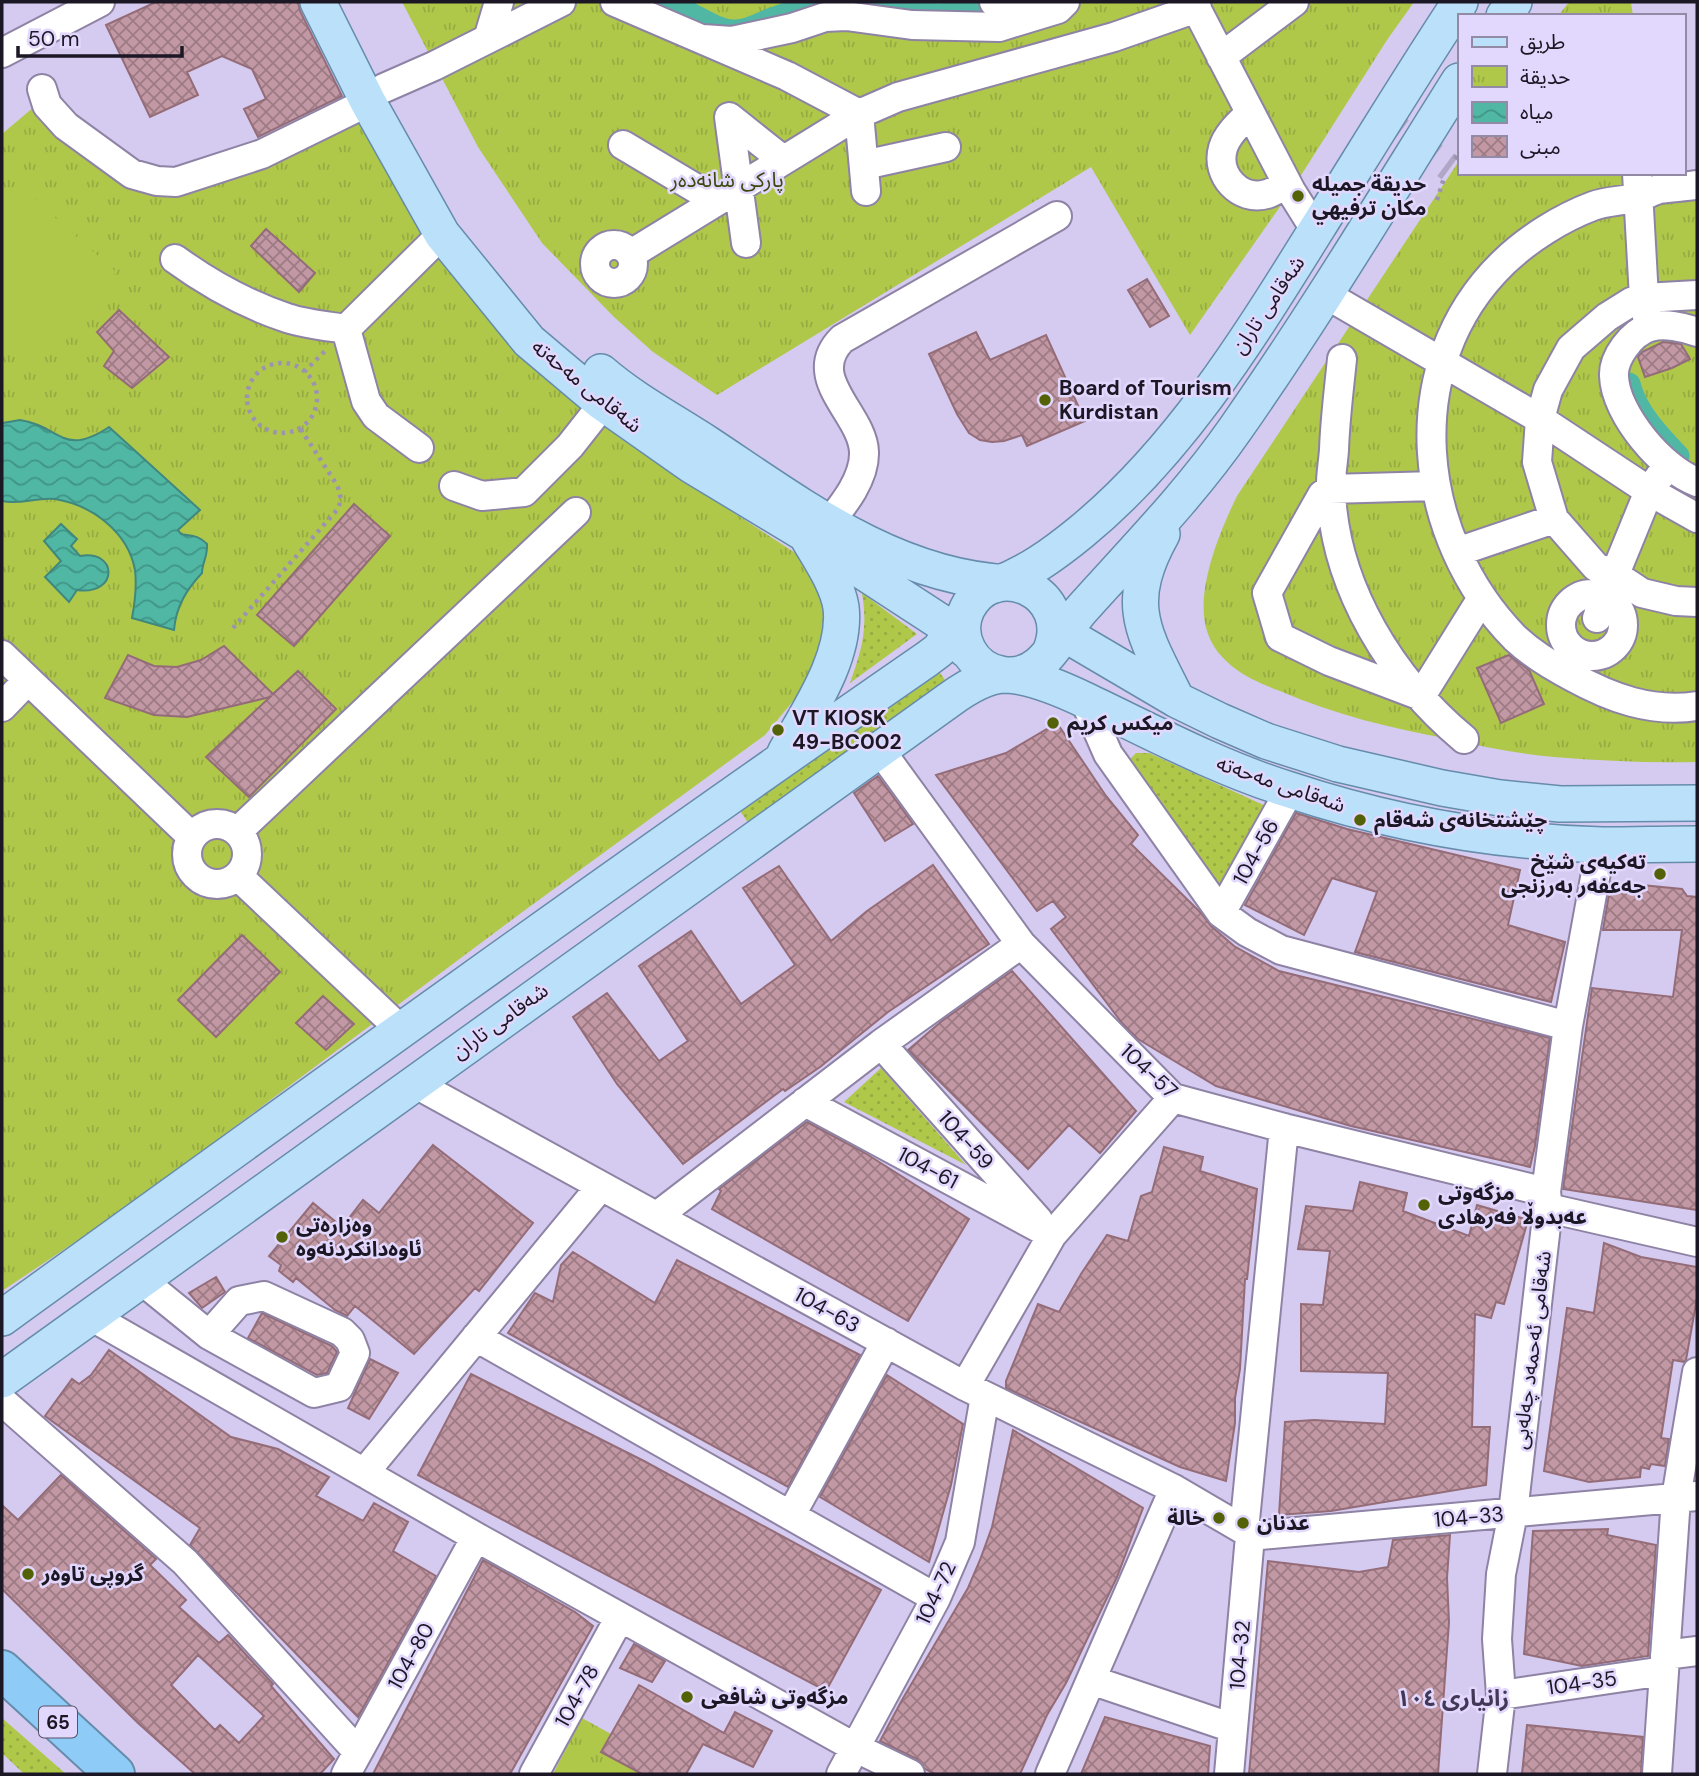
<svg xmlns="http://www.w3.org/2000/svg" width="1699" height="1776" font-family="'DM Sans','Noto Sans Arabic',sans-serif">
	<style>
		.grass { fill: url(#grass-dots) }
		.park { fill: url(#park-tufts) }
		.pitch { fill: #afc84a }
		.water { fill: url(#water-waves); stroke: #40877e; stroke-width: 2 }
		.lines { fill: none; stroke-linecap: round; stroke-linejoin: round }
		.canal { stroke: #4fb7a4; stroke-width: 23 }
		.building { fill: url(#building-cross-hatch); stroke: #946c78; stroke-width: 2; fill-rule: evenodd }
		.minor-tunnel { stroke: #b0a6c6; stroke-width: 28; stroke-dasharray: 28 14; stroke-linecap: butt }
		.minor-casing { stroke: #8e83a5; stroke-width: 32 }
		.major-casing { stroke: #668cac; stroke-width: 38 }
		.highway-casing { stroke: #668cac; stroke-width: 42 }
		.path { stroke: #9c93b1; stroke-width: 4.5; stroke-dasharray: 3.5 5; stroke-linecap: butt }
		.minor { stroke: #fff; stroke-width: 28 }
		.major { stroke: #bbe0fa; stroke-width: 35 }
		.highway { stroke: #8ecbf6; stroke-width: 38 }
		.poi-dot { fill: #536206; stroke: #e2d7fc; stroke-width: 2.5 }
		.labels { text-anchor: middle; dominant-baseline: central; stroke-width: 5; stroke-linejoin: round; paint-order: stroke }
		.shield { fill: #e2d7fc; stroke: #575165; stroke-width: 2 }
		.shield-label { font-size: 19px; font-weight: bold; fill: #1c1724 }
		.park-label { font-size: 21px; fill: #3d480f; stroke: #e2d7fc }
		.poi-label { font-size: 21px; font-weight: bold; fill: #1c1724; stroke: #e2d7fc; text-anchor: start }
		.street-label { font-size: 21px; fill: #1c1724; stroke: #e2d7fc }
		.neighbourhood-label { font-size: 23px; font-weight: bold; fill: #423856; stroke: #e2d7fc }
	</style>
	<defs>
		<pattern id="grass-dots" width="8" height="8" patternUnits="userSpaceOnUse" patternTransform="scale(1.75)"><rect width="8" height="8" fill="#afc84a"/><path d="M2 2h.1M6 6h.1" fill="none" stroke="#96ab41" stroke-width="1.8" stroke-linecap="round"/></pattern>
		<pattern id="park-tufts" width="24" height="20" patternUnits="userSpaceOnUse" patternTransform="scale(1.75)"><rect width="24" height="20" fill="#afc84a"/><path d="M3 7l-1-3M5 7V3M7 7l1-3M15 17l-1-3M17 17v-4M19 17l1-3" fill="none" stroke="#96ab41"/></pattern>
		<pattern id="water-waves" width="16" height="10" patternUnits="userSpaceOnUse" patternTransform="scale(1.75)"><rect width="16" height="10" fill="#4fb7a4"/><path d="M0 5q4-4 8 0t8 0" fill="none" stroke="#419485"/></pattern>
		<pattern id="building-cross-hatch" width="8" height="8" patternUnits="userSpaceOnUse" patternTransform="scale(1.75)"><rect width="8" height="8" fill="#c298a4"/><path d="M0 0l8 8M0 8l8-8" fill="none" stroke="#9d7b85"/></pattern>
	</defs>
	<rect width="100%" height="100%" fill="#d5caef"/>
	<!-- grass -->
	<path class="grass" d="M862 593 917 634 850 683C862 649 868 629 862 593Z
		M938 670 947 683 749 824 740 811Z
		M1136 753H1149L1268 807 1222 893 1131 770 1130 759Z
		M881 1068 966 1165 844 1102Z
		M2 1718 66 1774H24L2 1753Z"/>
	<!-- park -->
	<path class="park" d="M402 2H1414L1387 40 1291 191 1190 335 1091 167 717 395 653 352 614 317 542 243 478 147Z
		M1569 2H1631L1633 16H1558Z
		M35 106 128 185 360 114 450 252 618 437 806 560 821 575 828 626 808 683 765 735 521 913 123 1210 2 1291V134Z
		M1683 160 1697 196V762C1649 763 1602 761 1554 757 1518 754 1484 747 1449 739 1391 728 1335 715 1280 691 1264 685 1247 678 1233 667 1222 658 1213 648 1208 634 1193 594 1220 531 1237 496L1459 161V173H1683Z
		M582 1718 611 1734 601 1752 642 1774H553Z"/>
	<!-- pitch -->
	<path class="pitch" d="M23 189 116 272 26 368 2 344V212Z"/>
	<!-- water -->
	<path class="water" d="M20 420C60 426 63 458 109 427L200 510 178 530 181 534C192 536 198 535 207 544 208 556 202 563 202 573 187 589 176 606 174 630L132 618C135 602 137 587 135 570 128 532 92 505 55 499 37 497 20 505 2 501V423Z
		M61 524 77 539 71 546 80 556C118 549 119 596 77 590L69 602 45 577 61 561 44 541Z"/>
	<g class="lines">
		<!-- canal -->
		<path class="canal" d="M659 2C668 6 680 8 689 13 703 20 717 30 733 31 746 32 758 25 769 20 796 10 825 2 853 3 882 3 951 30 972 2
			M1629 384C1636 412 1658 435 1678 456"/>
	</g>
	<!-- building -->
	<path class="building" d="M156 2H298L300 11 342 96 258 137 244 109 266 99 252 69 222 56 187 72 198 95 150 117 106 25Z
		M266 229 315 273 299 292 251 246Z
		M1147 279 1169 316 1150 327 1128 290Z
		M119 310 169 357 132 388 104 366 114 351 97 332Z
		M976 332 990 360 1046 335 1085 421 1027 446 1022 435 1004 441 992 442 980 440 969 433 957 414 929 354Z
		M1663 342 1681 344 1690 359 1672 368 1645 377 1638 357 1642 352Z
		M354 504 390 536 294 646 257 615Z
		M224 646 273 694 298 671 336 709 249 797 206 757 270 697 187 717 154 715 105 698 128 655 154 666 177 667 201 660Z
		M1509 655 1529 670 1544 704 1501 723 1477 668Z
		M1057 723 1106 796 1138 835 1131 844 1201 913 1211 926 1234 946 1279 971 1550 1038 1535 1146 1530 1167 1351 1126 1216 1086 1138 1039 1122 1023 1051 929 1066 917 1053 901 1037 911 936 775 1006 753Z
		M878 776 913 824 885 841 854 793Z
		M1296 813 1347 829 1520 870 1508 925 1565 942 1551 1002 1355 952 1377 892 1332 878 1304 935 1245 905Z
		M933 865 989 944 888 1012 820 1067 785 1091 783 1089 683 1164 617 1084 573 1017 607 993 659 1061 688 1041 639 966 691 931 741 1004 795 965 743 888 779 866 831 941 867 911Z
		M1611 882 1682 889 1687 896 1697 897V1210L1563 1189 1592 988 1673 997 1682 930H1603Z
		M242 935 280 972 216 1037 178 1000Z
		M1012 971 1136 1111 1100 1153 1069 1125 1028 1169 908 1050 942 1021Z
		M323 996 354 1024 326 1050 296 1023Z
		M807 1122 865 1153 969 1219 908 1321 712 1209 721 1191 719 1189Z
		M433 1145 533 1223 479 1291 475 1288 414 1354 355 1306 347 1316 335 1310 296 1278 293 1282 279 1271 281 1265 269 1256 313 1203 342 1227 363 1200 379 1213Z
		M1164 1147 1203 1157 1200 1171 1257 1189 1247 1279H1245L1240 1369 1235 1398V1423L1226 1481 1180 1467 1006 1388V1381L1038 1304 1059 1312 1081 1274 1107 1235 1128 1241 1141 1196 1152 1192Z
		M1360 1182 1407 1193 1403 1211 1469 1236 1477 1205 1528 1220 1504 1304 1496 1302 1491 1318 1475 1314 1472 1427H1490L1486 1485 1331 1511 1279 1515 1285 1422 1314 1420 1385 1424 1388 1373 1301 1371V1304L1323 1305 1330 1251 1298 1249 1306 1206 1353 1211Z
		M1604 1243 1641 1257 1697 1267V1298L1686 1360 1684 1362 1673 1360 1661 1438 1669 1439 1665 1466 1651 1464 1649 1469 1641 1467 1640 1477 1589 1482 1544 1471 1567 1308 1594 1313Z
		M573 1252 655 1303 677 1260 860 1355 788 1487 508 1333 535 1293 553 1302 561 1265Z
		M216 1277 225 1292 202 1308 189 1293Z
		M262 1313 332 1346 337 1352 327 1373 317 1375 248 1338Z
		M109 1350 231 1437 278 1449 329 1477 316 1496 363 1521 374 1503 408 1522 393 1551 436 1576 358 1717 190 1545 200 1528 45 1416 72 1379 79 1384 91 1375Z
		M370 1359 398 1373 369 1419 348 1408Z
		M471 1374 644 1461 881 1590 826 1691 418 1475Z
		M887 1375 963 1424 951 1485 929 1562 820 1497Z
		M1013 1430 1143 1508 1117 1577 1066 1683 1047 1715 1020 1774H935L925 1769 917 1759 880 1741 902 1700 968 1588 980 1560 992 1527Z
		M61 1475 156 1559 150 1565 186 1600 179 1607 219 1643 228 1635 273 1684 271 1686 334 1759 320 1774H195L138 1723 2 1589V1505L18 1520ZM198 1655 264 1716 239 1743 220 1725 215 1730 171 1685Z
		M1608 1529 1607 1535 1656 1545 1648 1656 1582 1666 1524 1654 1533 1531Z
		M1450 1535 1447 1578 1449 1622 1438 1774H1249L1268 1561 1359 1572 1388 1567 1393 1540Z
		M483 1560 575 1612 593 1626 510 1774H373Z
		M634 1644 665 1661 652 1682 620 1668Z
		M639 1685 724 1733 735 1712 772 1731 753 1767 703 1744 686 1774H642L601 1752Z
		M1105 1717 1210 1746 1208 1774H1081Z
		M1527 1725 1643 1737 1641 1774H1522Z"/>
	<g class="lines">
		<!-- minor-tunnel -->
		<path class="minor-tunnel" d="M1378 115 1450 168"/>
		<defs>
			<path id="minor" d="M615 2 787 76 859 114 866 191
				M994 2C1006 5 1021 8 1032 2
				M1193 2 1291 191 1316 231
				M488 39 499 2
				M703 39 732 41 792 28 825 17 846 16 912 25 999 27 1058 9 1065 2
				M2 53 100 2
				M1221 57 1294 2
				M384 88 434 66 561 2
				M42 89 47 105 66 126 132 174 157 181 176 182 262 154 368 102
				M1250 113C1240 123 1227 134 1223 148 1215 175 1240 202 1267 194 1274 192 1281 187 1287 183
				M623 145 717 201
				M864 165 946 147
				M1637 173 1644 298 1647 317
				M1696 185C1684 187 1671 187 1659 189 1652 191 1646 195 1639 197 1624 201 1607 201 1593 206 1561 218 1528 239 1504 262 1396 366 1416 537 1515 638 1531 653 1552 666 1571 676 1611 698 1651 713 1697 706
				M746 243 729 117 783 160
				M595 264a19 19 0 1 1 38 0a19 19 0 1 1-38 0Z
				M631 254 859 114 898 97 1114 37 1197 8
				M175 259C208 283 248 305 287 318 305 324 326 326 346 329L366 401 376 416 419 448
				M1325 294 1540 419 1649 491 1697 518
				M1697 295 1644 298 1631 302 1607 317 1571 348 1548 390 1540 419 1537 462 1554 519 1596 567 1615 575 1642 593 1676 601 1697 602
				M346 329 442 234
				M1697 332C1684 327 1664 323 1650 327 1631 333 1613 358 1614 376 1615 414 1663 470 1697 482
				M1342 359C1339 389 1335 419 1334 450 1333 464 1330 478 1331 492 1335 588 1392 679 1464 739
				M454 486 482 496 524 492 570 446 596 413 600 401
				M1435 486 1330 489 1322 495 1267 593 1280 637 1329 661 1421 696 1482 598
				M828 524C844 504 865 478 864 452 863 414 803 378 842 339L1057 216
				M1457 552 1554 519
				M1561 625a31 31 0 1 1 62 0a31 31 0 1 1-62 0Z
				M1597 618 1649 491 1660 476
				M2 655 192 837
				M1084 699 1108 754 1221 913 1247 932 1281 950 1568 1026
				M2 707 28 680
				M880 750 1021 944 1173 1098 1284 1128 1546 1192
				M187 854a30 30 0 1 1 60 0a30 30 0 1 1-60 0Z
				M238 831 576 512
				M238 876 401 1030
				M1221 913 1290 790
				M881 1044 1038 1220
				M414 1083 965 1386 1174 1489 1244 1530 1250 1536 1697 1496
				M805 1102 1052 1235
				M1548 1208 1697 1242
				M657 1216 881 1044 1021 944
				M140 1279 209 1335 314 1393 339 1387 355 1353 350 1340 342 1332 264 1296 239 1301 209 1335
				M89 1315 476 1537 856 1748 910 1774
				M476 1337 936 1598
				M965 1386 1052 1235 1173 1098
				M2 1401 185 1562 358 1752
				M364 1473 601 1186
				M791 1515 886 1342
				M1244 1530 1284 1128
				M1665 1655 1697 1651
				M1091 1680 1233 1728
				M1501 1695 1664 1671
				M346 1774 476 1537
				M534 1774 620 1617
				M841 1774 936 1598 960 1542 985 1396
				M1050 1774 1174 1489
				M1229 1774 1250 1536
				M1492 1774 1501 1695 1497 1639 1501 1574 1513 1513 1548 1208 1546 1192 1568 1026 1601 845
				M1657 1774 1676 1498 1697 1372"/>
			<path id="major" d="M318 2 368 102 442 234 529 341 600 401 691 465 807 535 939 621 966 650
				M1504 16 1514 2
				M601 372C633 400 673 421 708 444 800 505 895 578 1010 583
				M1162 534C1122 606 1144 633 1177 700
				M995 585C1028 573 1054 554 1081 532 1181 450 1250 336 1318 227 1365 152 1411 76 1460 2
				M1053 615 1065 631 1075 640 1177 700 1220 721 1266 741 1338 764 1442 788 1500 798 1560 804 1697 803
				M1050 652C1076 593 994 555 967 609 954 637 972 669 1001 674 1043 683 1059 634 1082 609 1135 550 1191 493 1236 428 1315 315 1386 197 1459 81
				M785 753C808 712 847 656 841 607 837 583 820 559 808 538
				M2 1318C309 1096 616 874 927 659L939 650 965 614
				M2 1380 949 700C964 689 987 675 1006 675 1033 676 1064 690 1087 701 1154 733 1219 768 1290 790 1390 823 1496 842 1602 845 1634 845 1666 844 1697 844"/>
			<path id="highway" d="M2 1670 115 1774"/>
		</defs>
		<!-- minor casing -->
		<use href="#minor" class="minor-casing"/>
		<!-- major casing -->
		<use href="#major" class="major-casing"/>
		<!-- highway casing -->
		<use href="#highway" class="highway-casing"/>
		<!-- path -->
		<path class="path" d="M1455 159 1459 153
			M1437 200 1444 178
			M247 398a35 35 0 1 1 70 0a35 35 0 1 1-70 0Z
			M304 372 326 350
			M233 628 337 510C342 501 341 495 337 485L300 428"/>
		<!-- minor -->
		<use href="#minor" class="minor"/>
		<!-- major -->
		<use href="#major" class="major"/>
		<!-- highway -->
		<use href="#highway" class="highway"/>
	</g>
	<!-- markers -->
	<g class="poi-dot">
		<circle cx="1298" cy="196" r="7"/>
		<circle cx="1045" cy="400" r="7"/>
		<circle cx="1053" cy="723" r="7"/>
		<circle cx="778" cy="730" r="7"/>
		<circle cx="1360" cy="820" r="7"/>
		<circle cx="1660" cy="874" r="7"/>
		<circle cx="1424" cy="1205" r="7"/>
		<circle cx="282" cy="1237" r="7"/>
		<circle cx="1219" cy="1518" r="7"/>
		<circle cx="1243" cy="1523" r="7"/>
		<circle cx="28" cy="1574" r="7"/>
		<circle cx="687" cy="1697" r="7"/>
	</g>
	<g class="labels">
		<!-- shield labels -->
		<rect class="shield" x="39" y="1706.5" width="38" height="31" rx="5"/>
		<g class="shield-label">
			<text x="58" y="1722">65</text>
		</g>
		<!-- park labels -->
		<g class="park-label">
			<text x="727" y="180">پارکی شانەدەر</text>
		</g>
		<!-- poi labels -->
		<g class="poi-label">
			<text x="1312" y="184">حديقة جميله<tspan x="1312" dy="24">مكان ترفيهي</tspan></text>
			<text x="1059" y="388">Board of Tourism<tspan x="1059" dy="24">Kurdistan</tspan></text>
			<text x="792" y="718">VT KIOSK<tspan x="792" dy="24">49-BC002</tspan></text>
			<text x="1067" y="723">ميكس كريم</text>
			<text x="1374" y="820">چێشتخانەی شەقام</text>
			<text x="1646" y="862" text-anchor="end">تەکیەی شێخ<tspan x="1646" dy="24">جەعفەر بەرزنجی</tspan></text>
			<text x="1438" y="1193">مزگەوتی<tspan x="1438" dy="24">عەبدوڵا فەرهادی</tspan></text>
			<text x="296" y="1225">وەزارەتی<tspan x="296" dy="24">ئاوەدانکردنەوە</tspan></text>
			<text x="1205" y="1518" text-anchor="end">خالة</text>
			<text x="1257" y="1523">عدنان</text>
			<text x="42" y="1574">گروپی تاوەر</text>
			<text x="701" y="1697">مزگەوتی شافعی</text>
		</g>
		<!-- street labels -->
		<g class="street-label">
			<text transform="translate(1268 305) rotate(-56)">شەقامی تاران</text>
			<text transform="translate(587 386) rotate(39)">شەقامی مەحەتە</text>
			<text transform="translate(1281 784) rotate(19)">شەقامی مەحەتە</text>
			<text transform="translate(1256 852) rotate(-61)">104-56</text>
			<text transform="translate(500 1021) rotate(-36)">شەقامی تاران</text>
			<text transform="translate(1149 1071) rotate(43)">104-57</text>
			<text transform="translate(966 1140) rotate(48)">104-59</text>
			<text transform="translate(928 1168) rotate(28)">104-61</text>
			<text transform="translate(827 1310) rotate(29)">104-63</text>
			<text transform="translate(1532 1350) rotate(-83)">شەقامی ئەحمەد چەلەبی</text>
			<text transform="translate(1469 1517) rotate(-5)">104-33</text>
			<text transform="translate(936 1593) rotate(-65)">104-72</text>
			<text transform="translate(1240 1655) rotate(-85)">104-32</text>
			<text transform="translate(411 1656) rotate(-61)">104-80</text>
			<text transform="translate(1582 1683) rotate(-8)">104-35</text>
			<text transform="translate(577 1696) rotate(-61)">104-78</text>
		</g>
		<!-- neighbourhood labels -->
		<g class="neighbourhood-label">
			<text x="1453" y="1698">زانیاری ١٠٤</text>
		</g>
	</g>
	<!-- border -->
	<rect width="1699" height="1776" fill="none" stroke="#1c1724" stroke-width="7"/>
	<!-- legend -->
	<rect x="1458" y="14" width="228" height="161" fill="#e2d7fc" stroke="#938aa6" stroke-width="2"/>
	<rect x="1472" y="37" width="35" height="10" fill="#bbe0fa" stroke="#938aa6" stroke-width="2"/>
	<text x="1520" y="49" font-size="21" fill="#1c1724">طريق</text>
	<rect x="1472" y="66" width="35" height="21" fill="url(#park-tufts)" stroke="#938aa6" stroke-width="2"/>
	<text x="1520" y="84" font-size="21" fill="#1c1724">حديقة</text>
	<rect x="1472" y="102" width="35" height="21" fill="url(#water-waves)" stroke="#938aa6" stroke-width="2"/>
	<text x="1520" y="119" font-size="21" fill="#1c1724">مياه</text>
	<rect x="1472" y="136" width="35" height="21" fill="url(#building-cross-hatch)" stroke="#938aa6" stroke-width="2"/>
	<text x="1520" y="154" font-size="21" fill="#1c1724">مبنى</text>
	<!-- scale -->
	<path d="M18 46v10h164v-10" fill="none" stroke="#1c1724" stroke-width="3.5"/>
	<text x="28" y="46" font-size="21" fill="#1c1724" stroke="#e2d7fc" stroke-width="5" paint-order="stroke">50 m</text>
</svg>
